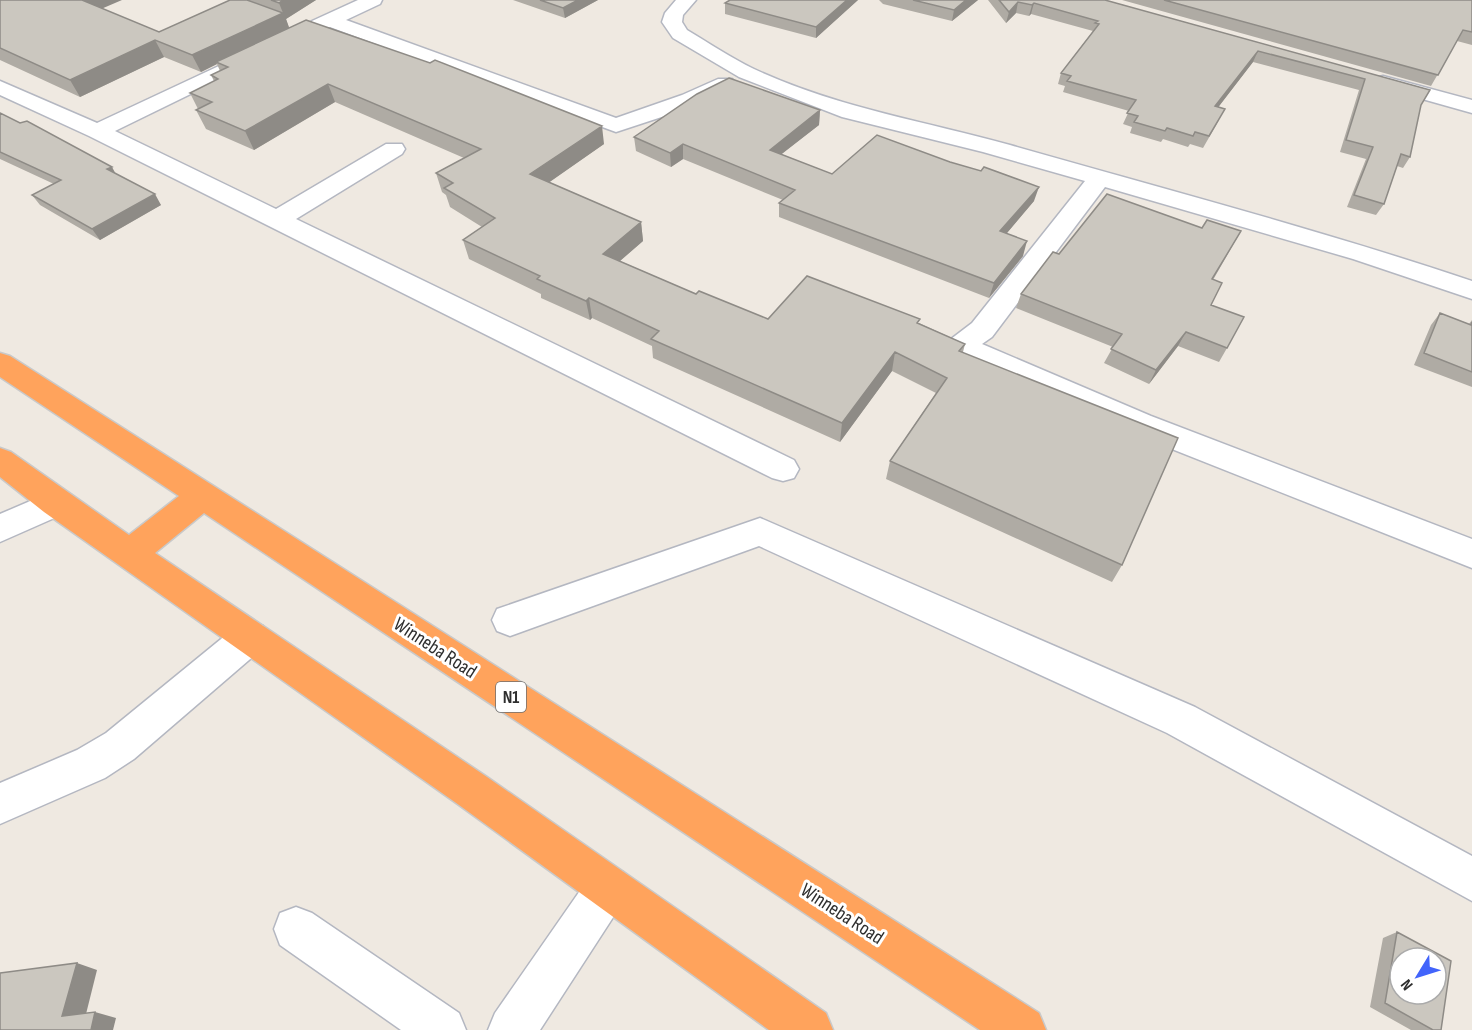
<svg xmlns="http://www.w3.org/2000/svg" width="1472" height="1030" font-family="'Sofia Sans Condensed',sans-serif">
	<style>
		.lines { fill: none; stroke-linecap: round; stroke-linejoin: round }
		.minor-casing { stroke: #b4b7c1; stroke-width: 3 }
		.highway-casing { stroke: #c9c9c9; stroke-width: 3 }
		.minor { fill: #fff; fill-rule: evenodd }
		.highway { fill: #ffa35c; fill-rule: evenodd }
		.wall { fill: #afaba4 }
		.shaded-wall { fill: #8e8b86 }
		.building { fill: #cbc7bf; stroke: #8e8b86; stroke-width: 1.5; fill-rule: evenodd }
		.labels { text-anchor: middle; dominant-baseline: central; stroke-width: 6; stroke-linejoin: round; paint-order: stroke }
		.shield { fill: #fff; stroke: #6d6d6d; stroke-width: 1.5 }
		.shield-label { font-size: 18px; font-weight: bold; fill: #2e2e2e }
		.street-label { font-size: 20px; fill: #2e2e2e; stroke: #fff }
	</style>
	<rect width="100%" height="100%" fill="#efe9e1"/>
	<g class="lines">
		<defs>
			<path id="minor" d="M358 0H382L380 4 346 20 616 118 682 95 718 79H732L735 83 732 87 698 105 616 132 330 27 319 31 309 25 312 21Z
				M676 0H696L683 15 682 22 687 30C709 43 731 58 754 69 835 107 924 121 1010 145 1164 189 1320 230 1472 281V299L1353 259 1105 187 992 337 982 344 1151 416 1472 539V568L1129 432 951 353 947 346 951 339 972 323 1085 181 983 152 842 117 739 77 673 38 662 22 665 13Z
				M251 51 258 53 261 57 258 61 115 131 276 209 386 144H402L405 149 402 154 296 219 794 460 799 469 794 478 783 481 772 478 89 136 0 95V81L97 123Z
				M1383 76 1472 100V113L1376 86 1373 82 1376 78Z
				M56 490 68 494 72 503 68 512 0 542V514Z
				M760 518 1195 707 1472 856V901L1167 733 759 546 510 636 497 631 492 620 497 609Z
				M250 621 263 626 268 637 263 648 134 759 105 778 0 824V783L77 750 106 733 237 626Z
				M608 865 623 872 630 887 623 902 540 1030H488L495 1013 593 872Z
				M296 907 312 913 459 1013 466 1030H401L280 945 274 929 280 913Z"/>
			<path id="highway" d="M0 353 10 356 1039 1013 1046 1030H980L204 513 155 553 487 777 826 1013 833 1030H769L459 805 44 512 0 477V448L11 452 129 535 179 496 0 377Z"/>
		</defs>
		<!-- minor casing -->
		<use href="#minor" class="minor-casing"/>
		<!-- highway casing -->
		<use href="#highway" class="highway-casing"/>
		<!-- minor -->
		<use href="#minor" class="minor"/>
		<!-- highway -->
		<use href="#highway" class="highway"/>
	</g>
	<!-- wall -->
	<path class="wall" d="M0 0 102 9 159 32 230 0H316L286 19 289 28 604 144 549 182 641 222 643 241 620 261 696 294 768 319 919 323 965 344 963 352 1122 565 1112 582 886 479 890 461 936 393 892 371 840 442 653 358 652 346 592 318 590 320 541 298V294L469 259 463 240 482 227 450 207 446 195 442 192 436 173 464 158 335 102 254 150 206 129 196 110 198 109 190 93 214 81 211 75 220 71 217 64 201 72 164 57 80 97 0 60Z
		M513 0H598L565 18Z
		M730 0H858L816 38 725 14V3Z
		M879 0H978L952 21 883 4Z
		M988 0H1105L1430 90 1421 105 1410 157 1403 168 1397 166 1384 204 1376 215 1347 207 1366 159 1340 152 1359 90 1253 62 1218 107 1219 120 1203 148 1190 144 1188 147 1163 139 1161 142 1130 133 1132 127 1123 124 1129 111 1063 92 1065 86 1058 84 1061 73 1093 31 1031 14 1029 16 1016 13 1006 23Z
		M1122 0H1472V45L1457 41 1431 86Z
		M820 110 819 125 781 154 832 174 1034 201 1006 234 1023 256 989 298 779 217V203L783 200 683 159 671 167 636 151 634 137Z
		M0 113 116 174 161 205 100 240 40 205 32 195 54 184 0 159Z
		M1202 228 1241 231 1213 280 1211 305 1227 348 1219 362 1178 346 1149 384 1104 363 1113 347 1016 308 1021 294Z
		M1440 313 1469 324 1472 320V387L1414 365 1431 325Z
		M1397 932 1441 1030H1411L1370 1007 1383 938Z"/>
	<!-- shaded-wall -->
	<path class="shaded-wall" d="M79 0H122L87 15Z
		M283 0H316L286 19 290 30 216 62 217 64 201 72 192 55 283 13 279 3Z
		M578 0H598L565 18 563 8Z
		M847 0H858L816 38V27Z
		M966 0H978L952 21 954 10Z
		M1018 2 1016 13 1006 23 1009 12Z
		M1034 3 1031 14 1029 16 1032 5Z
		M155 40 164 57 80 97 70 80Z
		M1258 51 1253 62 1210 118 1215 106Z
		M328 84 335 102 254 150 245 131Z
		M820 110 819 125 769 164 770 150Z
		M602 126 604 144 534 193 530 174Z
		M683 144V159L671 167 670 153Z
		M112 167 118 178 107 169Z
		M1039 187 1034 201 996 246 1000 231Z
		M155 194 161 205 100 240 92 229Z
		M641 222 643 241 606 273 603 254Z
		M1027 241 1023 256 989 298 994 283Z
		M589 298 592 318 590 320 586 301Z
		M1186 332 1178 346 1149 384 1156 370Z
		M895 352 892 371 840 442 842 423Z
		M77 963 97 970 84 1022 62 1016Z
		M95 1012 116 1018 113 1030H91Z"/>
	<!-- building -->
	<path class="building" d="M0 0H82L159 32 230 0H247L283 13 192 55 155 40 70 80 0 48Z
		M271 0H283L279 3Z
		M540 0H578L563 8Z
		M730 0H847L816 27 725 3Z
		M913 0H966L954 10Z
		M999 0H1105L1430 90 1421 105 1410 157 1401 154 1384 204 1354 195 1373 147 1346 140 1365 79 1258 51 1215 106 1225 109 1209 136 1195 132 1193 136 1167 128 1165 131 1134 122 1138 116 1127 113 1136 100 1067 81 1071 76 1061 73 1099 24 1095 23 1098 21 1034 3 1032 5 1018 2 1009 12Z
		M1164 0H1472V32L1463 30 1438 75Z
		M306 20 430 63 435 60 602 126 530 174 641 222 603 254 696 294 699 291 768 319 807 276 920 319 917 323 965 344 959 351 1178 438 1122 565 890 461 947 378 895 352 842 423 651 339 659 331 589 298 586 301 537 279 540 276 463 240 495 218 444 188 453 183 436 173 481 149 328 84 245 131 196 110 212 102 190 93 218 79 211 75 228 67 216 62Z
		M729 78 820 110 770 150 832 174 877 135 950 162 981 171 984 167 1039 187 1000 231 1027 241 994 283 779 203 795 190 683 144 670 153 634 137 697 94Z
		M0 113 20 123 27 121 112 167 107 169 155 194 92 229 32 195 61 180 0 152Z
		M1107 194 1202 228 1207 220 1241 231 1212 279 1222 283 1211 305 1244 317 1227 348 1186 332 1156 370 1111 349 1122 334 1021 294 1053 252 1059 254Z
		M1440 313 1471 325 1472 322V372L1424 353Z
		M1397 932 1451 961 1441 1030H1433L1385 1003ZM1400 958H1436V994H1400Z
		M77 963 62 1016 95 1012 91 1030H0V973Z"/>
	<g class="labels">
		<!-- shield labels -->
		<rect class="shield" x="496" y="682" width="30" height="30" rx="4.5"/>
		<g class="shield-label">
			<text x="511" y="697">N1</text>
		</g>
		<!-- street labels -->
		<g class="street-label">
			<text transform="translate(435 648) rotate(33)">Winneba Road</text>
			<text transform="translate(842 914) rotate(33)">Winneba Road</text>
		</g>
	</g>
	<!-- north arrow -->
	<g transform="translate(1418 976) rotate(232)"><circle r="28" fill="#ffffff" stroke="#ababab" stroke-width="1.5"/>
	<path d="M0-4.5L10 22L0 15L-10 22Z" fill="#4264fb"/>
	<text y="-9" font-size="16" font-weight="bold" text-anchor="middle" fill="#2e2e2e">N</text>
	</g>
</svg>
